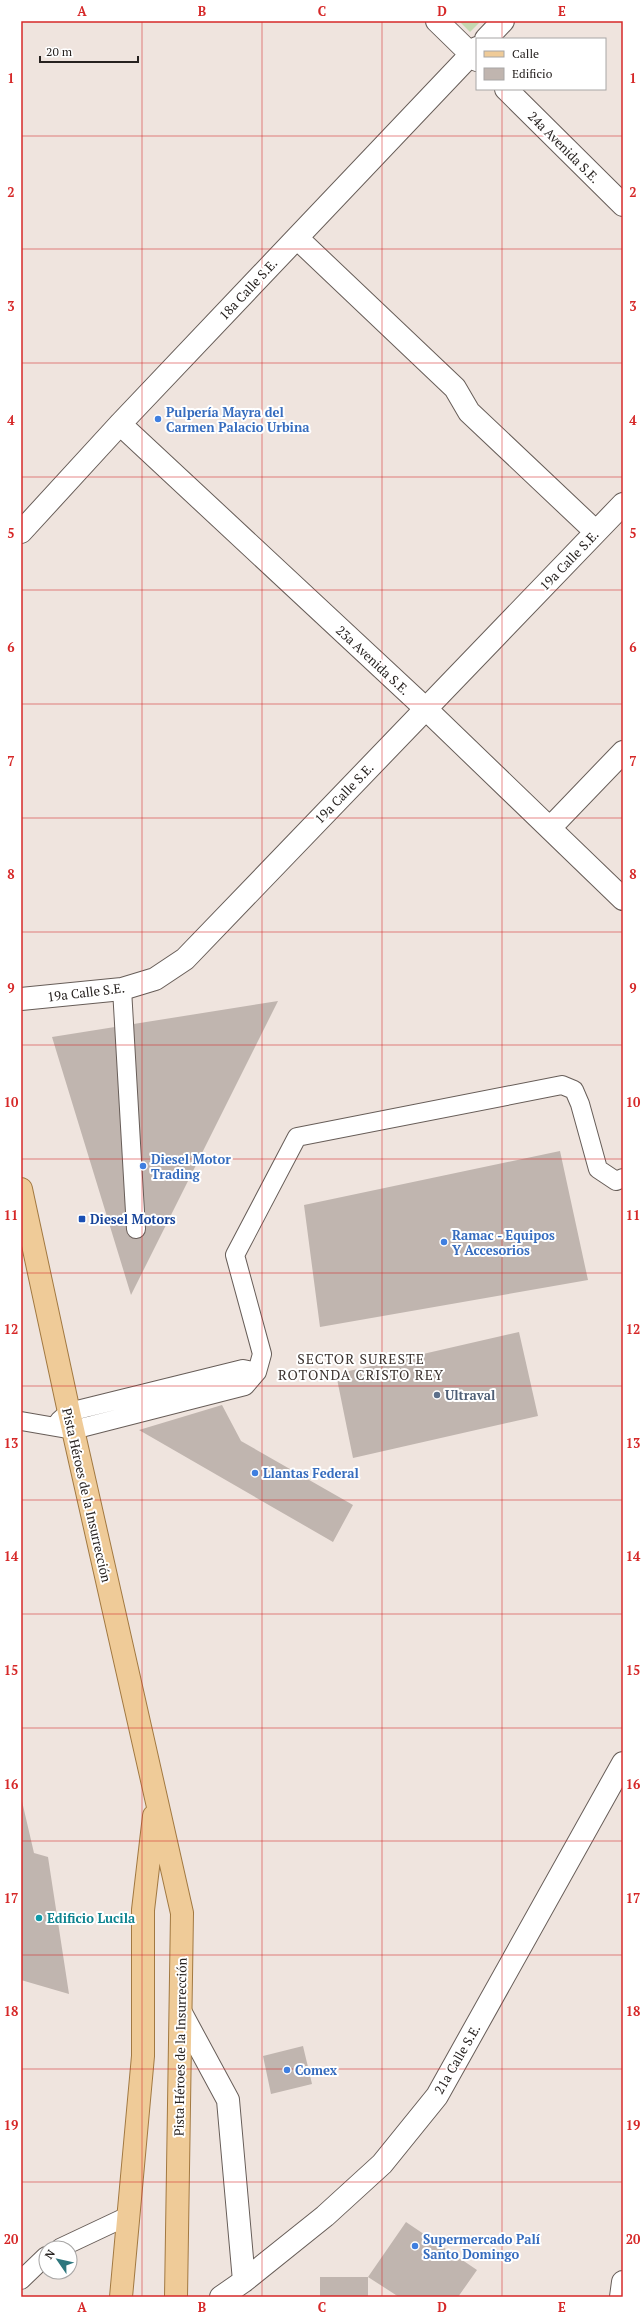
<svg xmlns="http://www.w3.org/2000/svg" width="644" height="2318" font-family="'PT Serif',serif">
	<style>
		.green { fill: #c4d9b1 }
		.building { fill: #c0b5af }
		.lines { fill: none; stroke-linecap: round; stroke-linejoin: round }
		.lane-casing { stroke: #675d58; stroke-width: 20 }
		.street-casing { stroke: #675d58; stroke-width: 24 }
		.primary-casing { stroke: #a27941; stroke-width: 24 }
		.lane { stroke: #fff; stroke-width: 18 }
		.street { stroke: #fff; stroke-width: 22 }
		.primary { stroke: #efcb98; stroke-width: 22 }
		.grid { fill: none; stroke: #d62828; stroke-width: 1; stroke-opacity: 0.55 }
		.shop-dot { fill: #3f7fe0; stroke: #fff; stroke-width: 1.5 }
		.transit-dot { fill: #1a4fb4; stroke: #fff; stroke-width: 1.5 }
		.service-dot { fill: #5c6f8a; stroke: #fff; stroke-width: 1.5 }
		.culture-dot { fill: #0f9aa8; stroke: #fff; stroke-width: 1.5 }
		.labels { text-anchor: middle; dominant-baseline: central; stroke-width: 4; stroke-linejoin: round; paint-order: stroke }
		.street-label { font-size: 13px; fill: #26211f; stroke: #fff }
		.shop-label { font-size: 13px; font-weight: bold; fill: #366cbe; stroke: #fff; text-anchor: start }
		.transit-label { font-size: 13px; font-weight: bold; fill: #164399; stroke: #fff; text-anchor: start }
		.service-label { font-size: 13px; font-weight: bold; fill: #4e5e75; stroke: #fff; text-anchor: start }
		.culture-label { font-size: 13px; font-weight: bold; fill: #0d838f; stroke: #fff; text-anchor: start }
		.neighbourhood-label { font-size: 14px; letter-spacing: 1px; fill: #3d3430; stroke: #fff }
		.neatline { fill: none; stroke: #d62828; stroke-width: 1.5 }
		.grid-label { font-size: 13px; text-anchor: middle; font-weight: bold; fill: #d62828 }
	</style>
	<rect width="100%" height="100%" fill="#efe4de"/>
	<!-- green -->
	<path class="green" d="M459 21H481L470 32Z"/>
	<!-- building -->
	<path class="building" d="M278 1001 131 1295 52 1037Z
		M560 1151 588 1280 320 1327 304 1205Z
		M519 1332 538 1416 353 1458 336 1374Z
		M222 1405 241 1441 353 1505 333 1542 139 1430Z
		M21 1797 34 1853 48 1857 69 1994 21 1980Z
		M303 2046 312 2084 271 2094 263 2056Z
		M406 2222 477 2270 458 2297H399L368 2277V2297H320V2277H368Z"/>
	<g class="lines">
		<defs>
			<path id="lane" d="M122 989 136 1229
				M21 1421 73 1430 245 1386 257 1372 262 1354 235 1255 297 1137 562 1085 574 1090 580 1104 598 1169 616 1181 623 1178
				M59 1421 69 1412 243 1369 257 1372
				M60 2248 130 2215
				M21 2280 46 2256"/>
			<path id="street" d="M437 21 477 60
				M486 39 503 21
				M506 89 623 205
				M297 238 455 388 469 412 596 532
				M120 424 426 709 623 899
				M21 532 120 424 477 48
				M550 828 623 752
				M21 999 122 989 155 979 185 959 623 504
				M181 2013 228 2100 244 2281
				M221 2297 244 2281 325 2216 382 2164 437 2096 623 1763
				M621 2297 623 2282"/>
			<path id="primary" d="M21 1189 69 1412 182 1913 176 2297
				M121 2297 143 2056V1910L154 1816"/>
		</defs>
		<!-- lane casing -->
		<use href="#lane" class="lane-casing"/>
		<!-- street casing -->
		<use href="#street" class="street-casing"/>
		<!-- primary casing -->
		<use href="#primary" class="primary-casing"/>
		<!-- lane -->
		<use href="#lane" class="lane"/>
		<!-- street -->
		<use href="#street" class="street"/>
		<!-- primary -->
		<use href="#primary" class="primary"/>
	</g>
	<!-- grid -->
	<path class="grid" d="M142 21V2297M262 21V2297M382 21V2297M502 21V39M502 89V2297M21 136H623M21 249H623M21 363H623M21 477H623M21 590H623M21 704H623M21 818H623M21 932H623M21 1045H623M21 1159H623M21 1273H623M21 1386H623M21 1500H623M21 1614H623M21 1728H623M21 1841H623M21 1955H623M21 2069H623M21 2182H623"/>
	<!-- markers -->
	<g class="shop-dot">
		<circle cx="158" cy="419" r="4"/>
		<circle cx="143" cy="1166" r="4"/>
		<circle cx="444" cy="1242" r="4"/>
		<circle cx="255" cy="1473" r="4"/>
		<circle cx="287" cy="2070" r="4"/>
		<circle cx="415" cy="2246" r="4"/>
	</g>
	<rect class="transit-dot" x="78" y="1215" width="8" height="8" rx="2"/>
	<circle class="service-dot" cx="437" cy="1395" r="4"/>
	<circle class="culture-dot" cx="39" cy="1918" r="4"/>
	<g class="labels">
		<!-- street labels -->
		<g class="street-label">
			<text transform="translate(564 147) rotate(45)">24a Avenida S.E.</text>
			<text transform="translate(248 289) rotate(-47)">18a Calle S.E.</text>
			<text transform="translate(569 560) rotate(-46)">19a Calle S.E.</text>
			<text transform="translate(373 660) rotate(43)">23a Avenida S.E.</text>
			<text transform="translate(344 793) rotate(-46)">19a Calle S.E.</text>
			<text transform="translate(86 992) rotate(-7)">19a Calle S.E.</text>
			<text transform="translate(87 1495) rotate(77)">Pista Héroes de la Insurrección</text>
			<text transform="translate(180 2047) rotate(-89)">Pista Héroes de la Insurrección</text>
			<text transform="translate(457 2059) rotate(-60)">21a Calle S.E.</text>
		</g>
		<!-- shop labels -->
		<g class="shop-label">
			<text x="166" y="412">Pulpería Mayra del<tspan x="166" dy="15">Carmen Palacio Urbina</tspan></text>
			<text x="151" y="1159">Diesel Motor<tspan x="151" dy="15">Trading</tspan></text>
			<text x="452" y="1235">Ramac - Equipos<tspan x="452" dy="15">Y Accesorios</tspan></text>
			<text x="263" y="1473">Llantas Federal</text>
			<text x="295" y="2070">Comex</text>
			<text x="423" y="2239">Supermercado Palí<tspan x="423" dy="15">Santo Domingo</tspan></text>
		</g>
		<!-- transit labels -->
		<g class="transit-label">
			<text x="90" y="1219">Diesel Motors</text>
		</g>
		<!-- service labels -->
		<g class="service-label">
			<text x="445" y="1395">Ultraval</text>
		</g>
		<!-- culture labels -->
		<g class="culture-label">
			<text x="47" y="1918">Edificio Lucila</text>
		</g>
		<!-- neighbourhood labels -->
		<g class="neighbourhood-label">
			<text x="361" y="1358">SECTOR SURESTE<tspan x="361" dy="16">ROTONDA CRISTO REY</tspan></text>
		</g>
	</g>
	<!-- border -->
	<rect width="644" height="2318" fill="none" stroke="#ffffff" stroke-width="44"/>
	<!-- legend -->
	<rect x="476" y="38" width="130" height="52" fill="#ffffff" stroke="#a8a6a5"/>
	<rect x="484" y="51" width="20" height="6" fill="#efcb98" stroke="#a8a6a5"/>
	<text x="512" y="58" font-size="12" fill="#26211f">Calle</text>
	<rect x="484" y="68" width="20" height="12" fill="#c0b5af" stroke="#a8a6a5"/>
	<text x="512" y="78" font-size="12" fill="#26211f">Edificio</text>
	<!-- north arrow -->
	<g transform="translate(58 2260) rotate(304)"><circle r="19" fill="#ffffff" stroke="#a8a6a5"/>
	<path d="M0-3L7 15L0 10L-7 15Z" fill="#2e777e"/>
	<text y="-6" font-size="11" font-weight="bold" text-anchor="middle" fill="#26211f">N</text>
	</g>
	<!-- scale -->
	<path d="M40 56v6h98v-6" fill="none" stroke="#26211f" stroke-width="2"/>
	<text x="46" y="56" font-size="12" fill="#26211f" stroke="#ffffff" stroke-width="3" paint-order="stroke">20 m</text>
	<rect x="22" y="22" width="600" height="2274" class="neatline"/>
	<g class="grid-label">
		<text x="82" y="16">A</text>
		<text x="202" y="16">B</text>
		<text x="322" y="16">C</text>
		<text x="442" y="16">D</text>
		<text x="562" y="16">E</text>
		<text x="11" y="83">1</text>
		<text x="633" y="83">1</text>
		<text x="11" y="197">2</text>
		<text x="633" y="197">2</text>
		<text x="11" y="311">3</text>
		<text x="633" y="311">3</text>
		<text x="11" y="425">4</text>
		<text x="633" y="425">4</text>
		<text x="11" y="538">5</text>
		<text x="633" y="538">5</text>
		<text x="11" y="652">6</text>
		<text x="633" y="652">6</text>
		<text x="11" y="766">7</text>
		<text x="633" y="766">7</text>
		<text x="11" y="879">8</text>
		<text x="633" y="879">8</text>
		<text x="11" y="993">9</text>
		<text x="633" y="993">9</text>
		<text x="11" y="1107">10</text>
		<text x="633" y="1107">10</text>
		<text x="11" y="1220">11</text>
		<text x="633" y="1220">11</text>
		<text x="11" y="1334">12</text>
		<text x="633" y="1334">12</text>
		<text x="11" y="1448">13</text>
		<text x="633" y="1448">13</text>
		<text x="11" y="1561">14</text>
		<text x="633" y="1561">14</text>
		<text x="11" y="1675">15</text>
		<text x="633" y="1675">15</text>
		<text x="11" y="1789">16</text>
		<text x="633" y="1789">16</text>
		<text x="11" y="1903">17</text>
		<text x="633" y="1903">17</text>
		<text x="11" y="2016">18</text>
		<text x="633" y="2016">18</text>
		<text x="11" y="2130">19</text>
		<text x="633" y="2130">19</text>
		<text x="11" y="2244">20</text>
		<text x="633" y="2244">20</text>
		<text x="82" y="2312">A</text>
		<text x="202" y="2312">B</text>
		<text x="322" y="2312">C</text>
		<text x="442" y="2312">D</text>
		<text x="562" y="2312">E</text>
	</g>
</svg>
